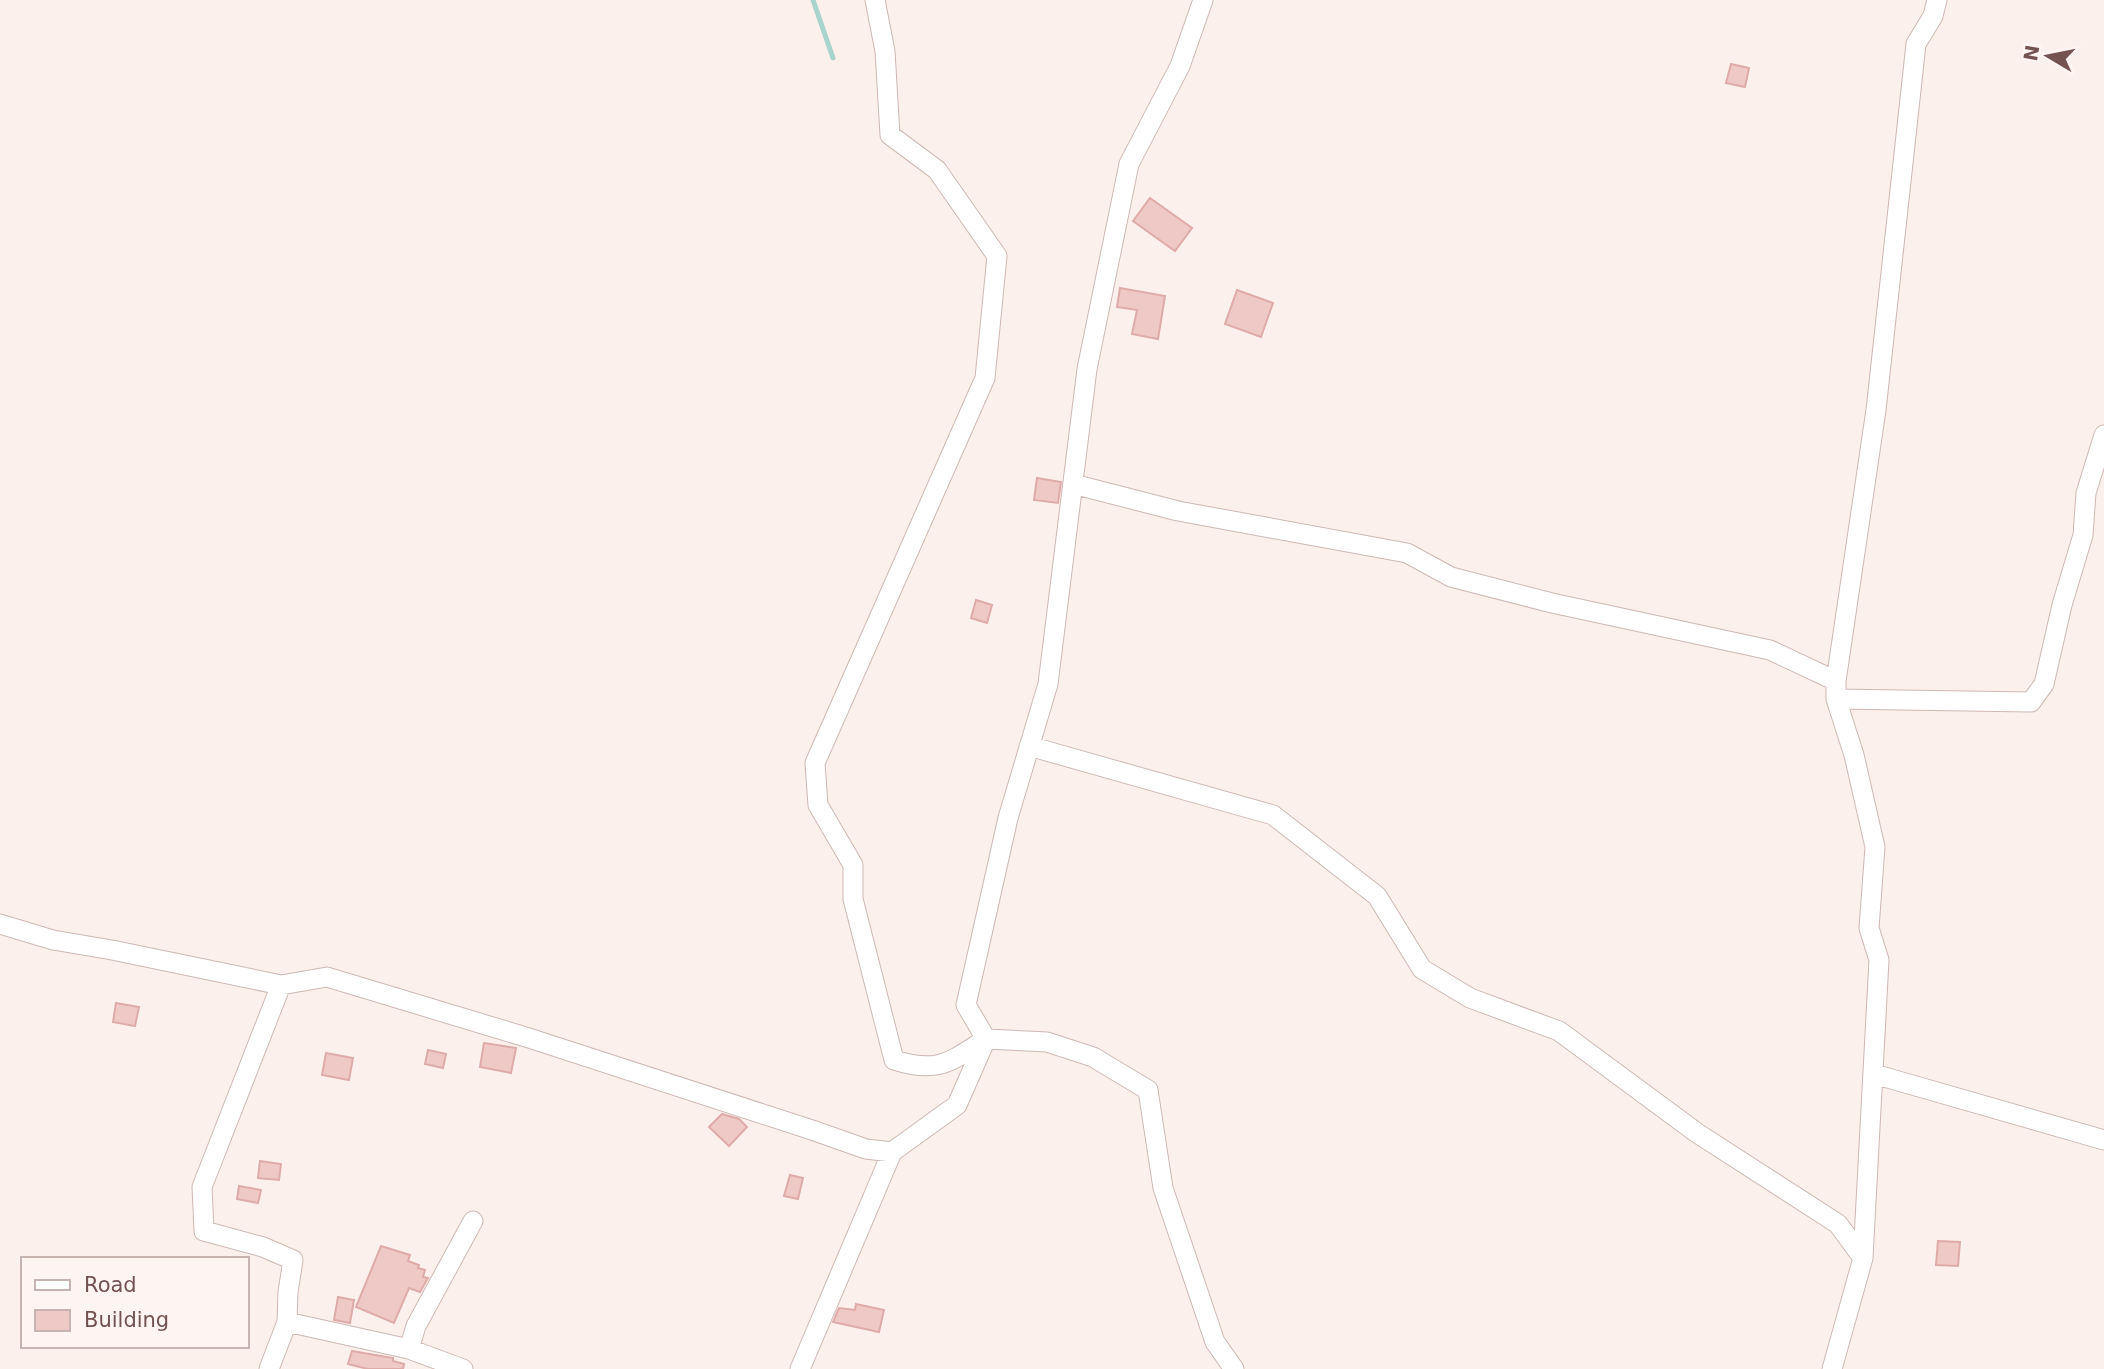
<svg xmlns="http://www.w3.org/2000/svg" width="2104" height="1369" font-family="'DejaVu Sans',sans-serif">
	<style>
		.lines { fill: none; stroke-linecap: round; stroke-linejoin: round }
		.stream { stroke: #a8d4cd; stroke-width: 5 }
		.building { fill: #eec9c6; stroke: #dfaba8; stroke-width: 2 }
		.minor-casing { stroke: #ceb8b4; stroke-width: 21 }
		.minor { stroke: #fff; stroke-width: 19 }
	</style>
	<rect width="100%" height="100%" fill="#fbf0eb"/>
	<g class="lines">
		<!-- stream -->
		<path class="stream" d="M813 0 833 58"/>
	</g>
	<!-- building -->
	<path class="building" d="M1731 64 1749 68 1745 87 1726 83Z
		M1150 198 1192 228 1175 251 1133 221Z
		M1120 288 1165 296 1158 339 1132 334 1137 310 1117 307Z
		M1237 290 1273 303 1261 337 1225 324Z
		M1037 478 1061 482 1058 503 1034 500Z
		M976 600 992 605 987 623 971 618Z
		M116 1003 139 1007 135 1026 113 1022Z
		M484 1043 516 1048 511 1073 480 1067Z
		M428 1050 446 1054 443 1068 425 1064Z
		M326 1053 353 1058 349 1080 322 1075Z
		M722 1114 739 1119 747 1127 729 1146 709 1127Z
		M260 1161 281 1164 279 1180 258 1178Z
		M790 1175 803 1178 798 1199 784 1196Z
		M239 1186 261 1190 258 1203 237 1199Z
		M1938 1241 1960 1242 1958 1266 1936 1265Z
		M381 1246 410 1255 408 1261 419 1265 418 1268 425 1270 423 1277 428 1278 420 1292 409 1288 394 1323 356 1307Z
		M338 1297 354 1300 350 1323 334 1320Z
		M856 1304 884 1310 879 1332 833 1322 839 1308 855 1310Z
		M352 1351 393 1358V1361L404 1364 403 1369H368L348 1364Z"/>
	<g class="lines">
		<defs>
			<path id="minor" d="M875 0 885 51 890 135 937 170 997 256 985 378 815 763 818 805 853 865V899L894 1060C938 1074 950 1062 986 1039L966 1005 1008 818 1048 684 1087 369 1129 164 1180 66 1203 0
				M1073 484 1178 511 1407 553 1451 577 1552 603 1770 650 1836 681V699L1854 755 1875 847 1869 928 1879 960 1863 1258 1832 1369
				M1836 681 1876 410 1916 44 1933 16 1937 0
				M1836 699 2031 702 2044 684 2062 605 2083 535 2086 493 2104 435
				M1029 746 1273 815 1377 896 1422 969 1470 998 1559 1031 1697 1133 1838 1224 1863 1258
				M0 924 53 940 112 950 281 985 327 977 529 1038 812 1130 866 1149 892 1152
				M1874 1074 2104 1140
				M287 1322 409 1349 463 1369
				M409 1349 416 1326 473 1221
				M269 1369 287 1322 288 1292 293 1260 263 1247 204 1231 202 1187 281 985
				M800 1369 892 1152 957 1105 986 1039 1047 1042 1093 1057 1148 1090 1163 1188 1215 1342 1234 1369"/>
		</defs>
		<!-- minor casing -->
		<use href="#minor" class="minor-casing"/>
		<!-- minor -->
		<use href="#minor" class="minor"/>
	</g>
	<!-- legend -->
	<rect x="21" y="1257" width="228" height="91" fill="#fef5f2" stroke="#c7b4b1" stroke-width="2"/>
	<rect x="35" y="1280" width="35" height="10" fill="#ffffff" stroke="#c7b4b1" stroke-width="2"/>
	<text x="84" y="1292" font-size="21" fill="#745250">Road</text>
	<rect x="35" y="1310" width="35" height="21" fill="#eec9c6" stroke="#c7b4b1" stroke-width="2"/>
	<text x="84" y="1327" font-size="21" fill="#745250">Building</text>
	<!-- north arrow -->
	<g transform="translate(2048 56) rotate(280)" stroke="#fef5f2" stroke-width="5" paint-order="stroke">
	<path d="M0-5L12 26L0 18L-12 26Z" fill="#745250"/>
	<text y="-10" font-size="19" font-weight="bold" text-anchor="middle" fill="#745250">N</text>
	</g>
</svg>
